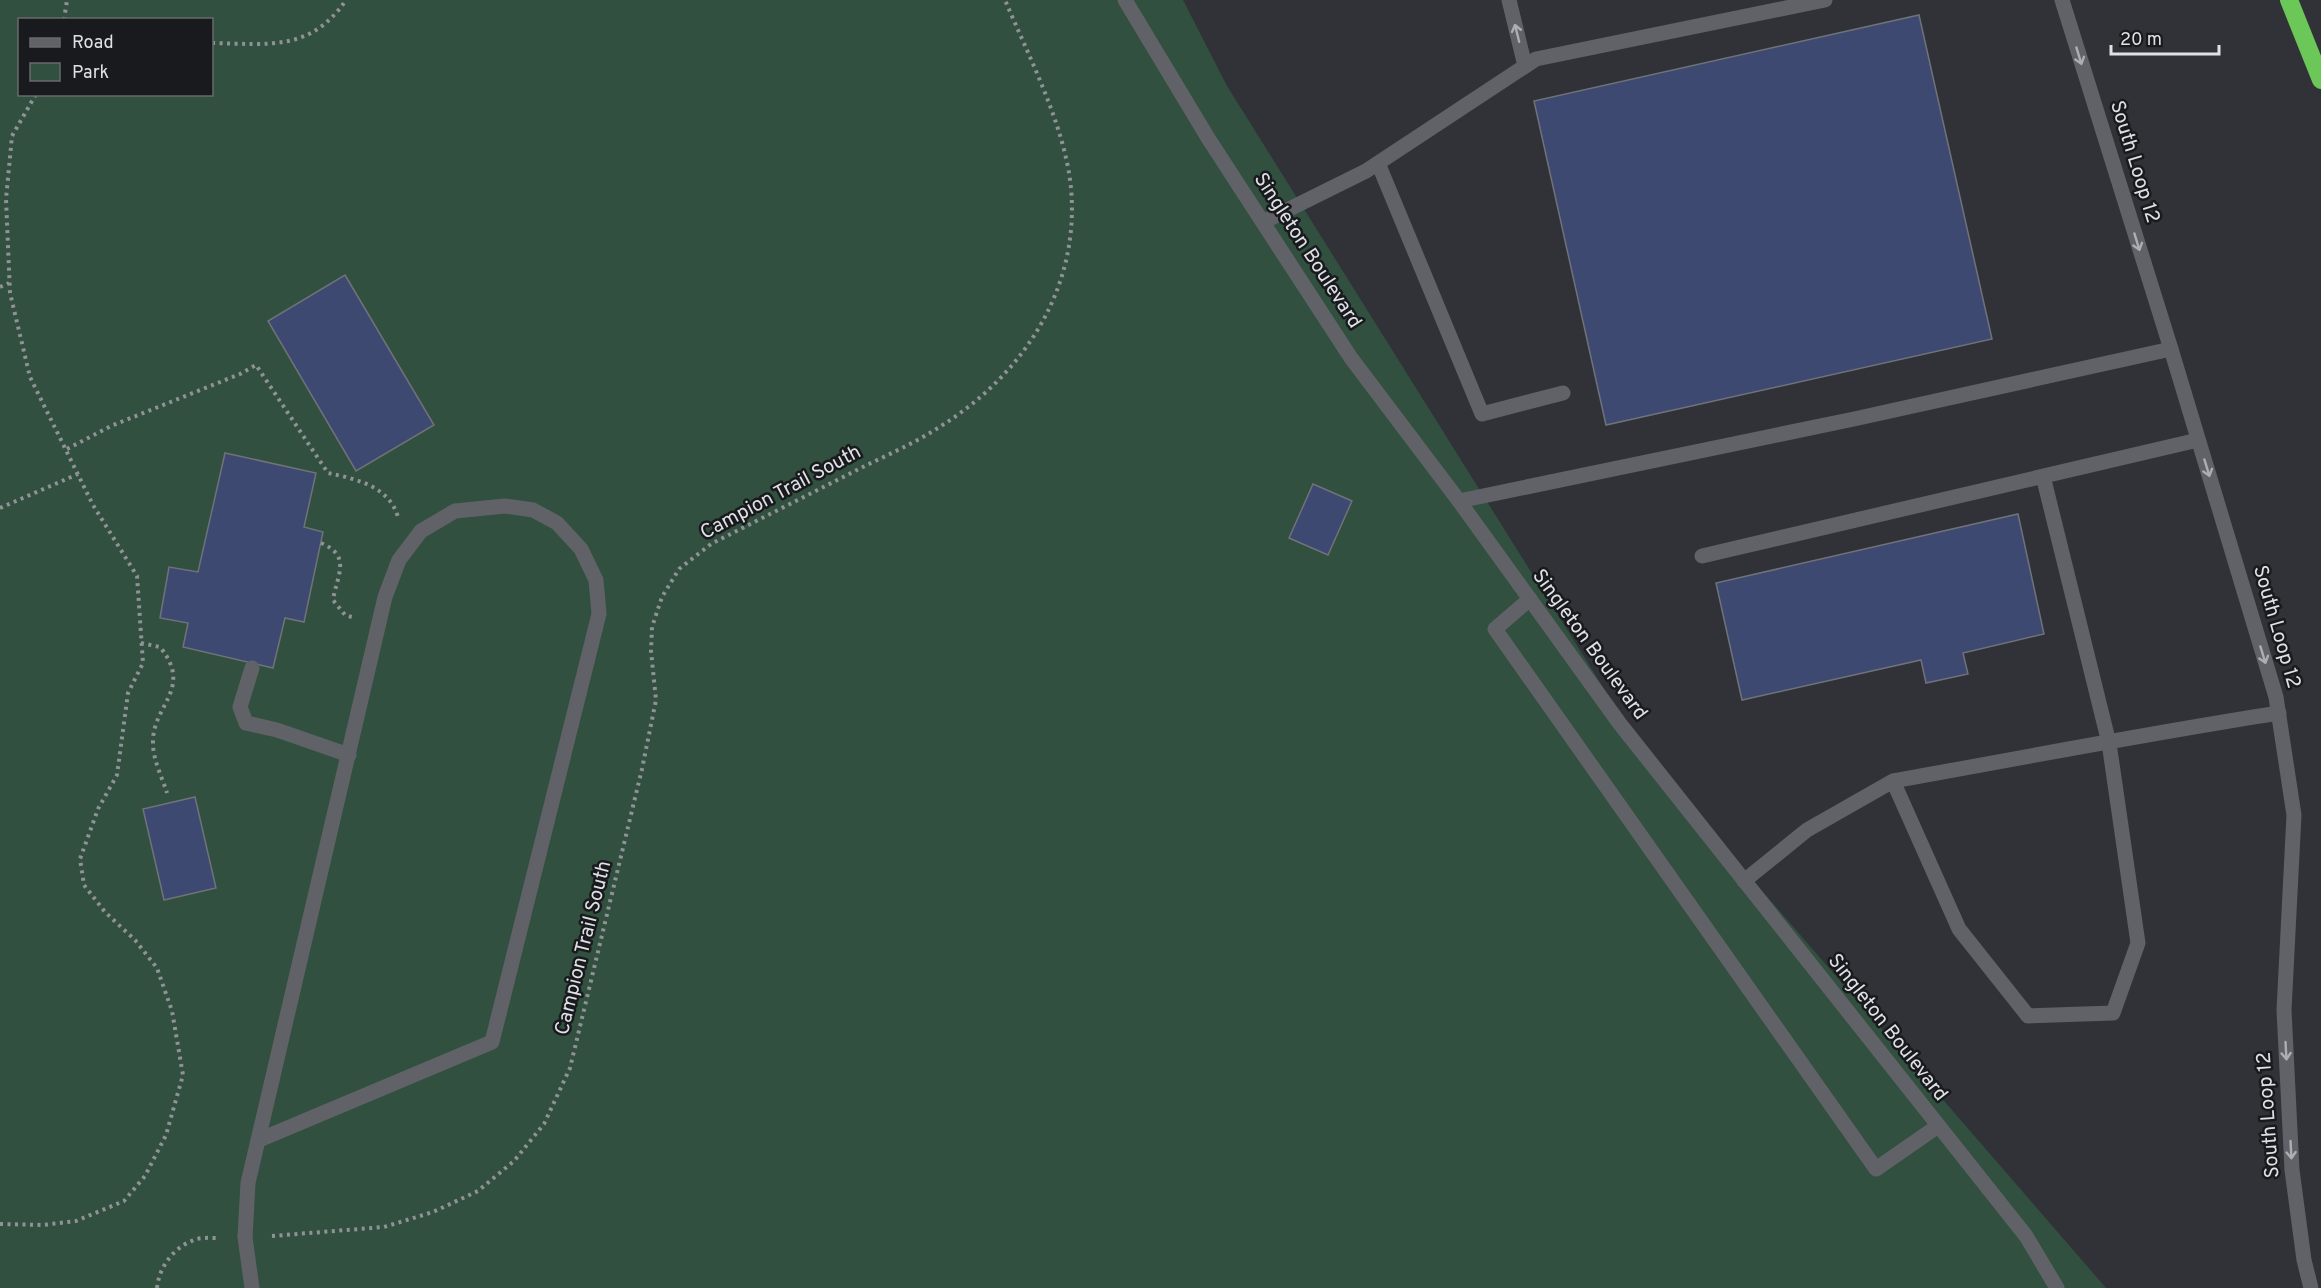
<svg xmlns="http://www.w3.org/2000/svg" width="2321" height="1288" font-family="Overpass,sans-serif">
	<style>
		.green { fill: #31503f; fill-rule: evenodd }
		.building { fill: #3e4971; stroke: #707279; stroke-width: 1.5 }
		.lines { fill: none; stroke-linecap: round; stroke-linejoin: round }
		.path { stroke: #919297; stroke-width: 4; stroke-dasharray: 3 4.5; stroke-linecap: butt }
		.service { stroke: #606268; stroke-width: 15 }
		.minor { stroke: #606268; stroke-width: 15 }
		.secondary { stroke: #606268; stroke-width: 15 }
		.motorway { stroke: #6bc757; stroke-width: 18 }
		.oneway { stroke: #acaeb2 }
		.labels { text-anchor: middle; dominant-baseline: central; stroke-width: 5; stroke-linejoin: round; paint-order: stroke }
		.street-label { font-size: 20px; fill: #dfe1e4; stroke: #191a1d }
	</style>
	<rect width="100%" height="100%" fill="#313238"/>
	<!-- green -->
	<path class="green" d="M0 0H1183L1227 86 1648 759 2106 1288H0ZM20 20H212V94H20Z"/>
	<!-- building -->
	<path class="building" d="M1919 15 1992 339 1606 425 1534 101Z
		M345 275 434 425 356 471 268 321Z
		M225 453 316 473 304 527 323 532 304 622 285 618 273 668 183 647 188 623 160 618 169 567 198 572Z
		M1313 484 1352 501 1328 555 1289 538Z
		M2018 514 2044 634 1963 653 1968 674 1926 683 1921 660 1742 700 1716 583Z
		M195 797 216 888 164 900 143 809Z"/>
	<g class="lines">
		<!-- path -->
		<path class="path" d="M64 20 67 0
			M212 43C267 44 311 52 346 0
			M0 287 9 283
			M67 449 111 426 240 374 256 365 328 473C356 479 389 486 398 517
			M0 508 78 474
			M321 543C352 556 337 575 333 600L345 615 355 618
			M141 643 160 647C194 689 152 705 153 743 153 760 162 777 167 793
			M0 1224 43 1225 76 1221 124 1201 145 1176 166 1135 183 1075 172 1011 157 968 135 940 105 912 84 885 80 859 98 809 117 775 128 693 143 663 137 576 93 505 30 377 10 293 6 199 12 136 36 94
			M272 1236 384 1227 433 1212 478 1191 514 1161 544 1124 570 1068 642 769 656 700 651 651 652 627 662 597 679 569 711 544C758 520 806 496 853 472 882 457 914 444 941 426 1024 374 1080 288 1071 188 1065 126 1029 57 1005 0
			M157 1288C159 1267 174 1247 194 1240 201 1237 212 1238 219 1238"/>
		<!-- service -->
		<path class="service" d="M1509 0 1525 66
			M1378 163 1482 414 1563 393
			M1263 222 1366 171 1536 59 1825 0
			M2043 476 2109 743 2138 943 2113 1013 2028 1016 1959 929 1893 781C2021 758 2150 733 2279 713
			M1459 501 1854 419 2171 349
			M1702 556 2198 440
			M1530 599 1495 629 1876 1169 1938 1126
			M252 668 240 707 246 723 277 730 349 755
			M1744 881 1807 830 1893 781
			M245 1237 248 1183 385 597 399 560 421 531 455 511 505 506 533 510 557 523 581 549 596 580 599 614 492 1042 259 1140"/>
		<!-- minor -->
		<path class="minor" d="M1125 0 1208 138 1351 358 1459 501 1620 724 2026 1236 2057 1288
			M245 1237 252 1288"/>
		<!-- secondary -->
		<path class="secondary" d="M2062 0 2171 349 2276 697 2294 815 2284 1010 2292 1170 2304 1260 2311 1288"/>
		<!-- motorway -->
		<path class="motorway" d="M2289 0 2321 80"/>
	</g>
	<!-- one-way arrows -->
	<defs><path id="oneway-shaft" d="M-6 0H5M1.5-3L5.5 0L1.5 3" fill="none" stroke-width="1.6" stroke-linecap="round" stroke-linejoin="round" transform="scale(1.5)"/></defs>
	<g class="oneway">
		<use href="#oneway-shaft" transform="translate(1517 33) rotate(-104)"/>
		<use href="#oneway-shaft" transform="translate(2079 56) rotate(73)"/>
		<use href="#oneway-shaft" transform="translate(2137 242) rotate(73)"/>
		<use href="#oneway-shaft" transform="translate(2207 468) rotate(73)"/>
		<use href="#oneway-shaft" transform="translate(2263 655) rotate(73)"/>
		<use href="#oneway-shaft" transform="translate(2286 1051) rotate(87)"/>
		<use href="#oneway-shaft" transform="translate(2291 1150) rotate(87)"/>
	</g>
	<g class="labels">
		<!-- street labels -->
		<g class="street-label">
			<text transform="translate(2134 162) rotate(73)">South Loop 12</text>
			<text transform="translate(1307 251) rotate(57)">Singleton Boulevard</text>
			<text transform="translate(781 493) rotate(-28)">Campion Trail South</text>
			<text transform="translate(2276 627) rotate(74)">South Loop 12</text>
			<text transform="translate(1589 645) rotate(54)">Singleton Boulevard</text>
			<text transform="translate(584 948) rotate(-76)">Campion Trail South</text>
			<text transform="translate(1887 1028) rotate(52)">Singleton Boulevard</text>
			<text transform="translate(2269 1115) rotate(-94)">South Loop 12</text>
		</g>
	</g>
	<!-- legend -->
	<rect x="18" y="18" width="195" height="78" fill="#191a1d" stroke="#686a6d" stroke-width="1.5"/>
	<rect x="30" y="38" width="30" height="9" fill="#606268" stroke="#686a6d" stroke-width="1.5"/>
	<text x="72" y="48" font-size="18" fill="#dfe1e4">Road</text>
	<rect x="30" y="63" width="30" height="18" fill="#31503f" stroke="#686a6d" stroke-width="1.5"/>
	<text x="72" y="78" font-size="18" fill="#dfe1e4">Park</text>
	<!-- scale -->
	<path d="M2111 45v9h108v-9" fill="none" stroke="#dfe1e4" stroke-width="3"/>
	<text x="2120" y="45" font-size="18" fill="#dfe1e4" stroke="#191a1d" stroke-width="4.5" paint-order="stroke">20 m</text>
</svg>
